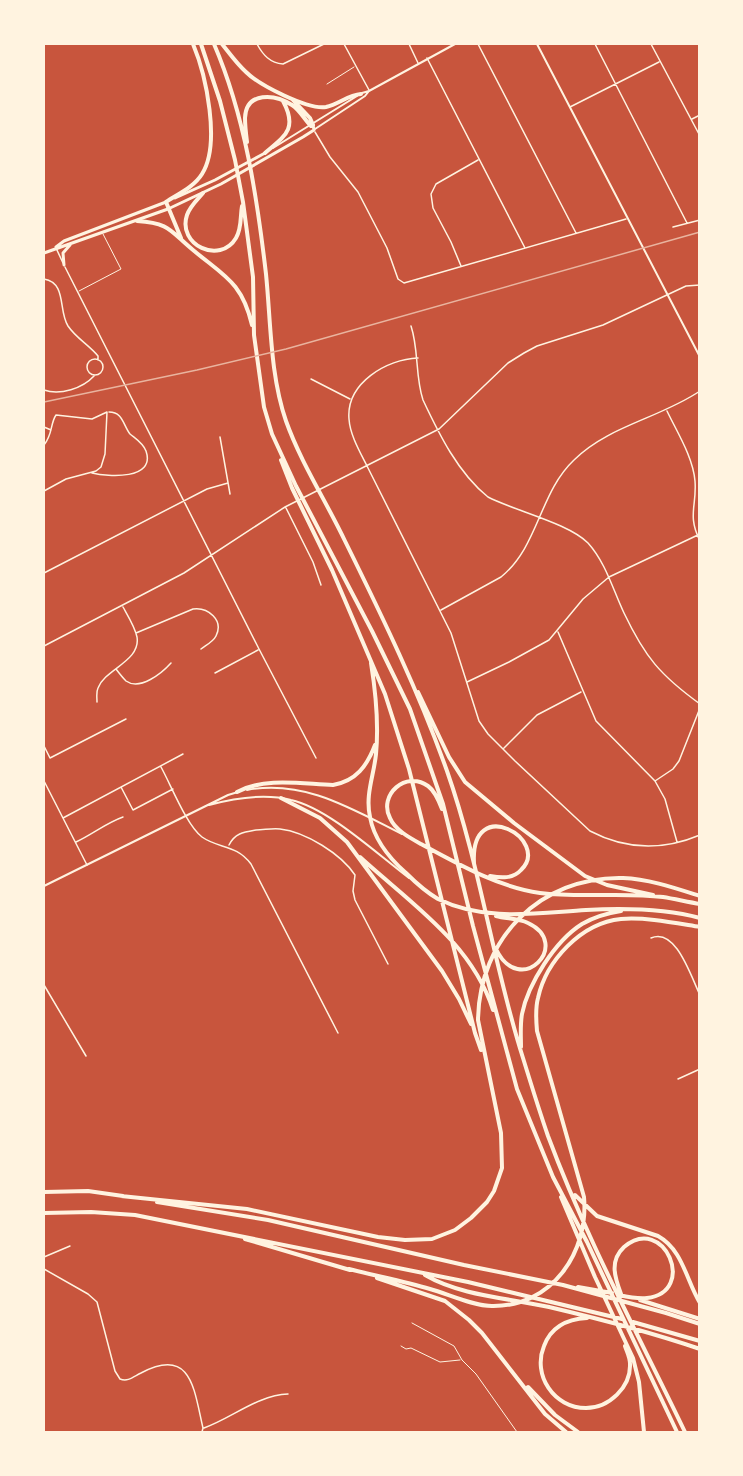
<svg xmlns="http://www.w3.org/2000/svg" width="743" height="1476" font-family="'Golos Text',sans-serif">
	<style>
		.lines { fill: none; stroke-linecap: round; stroke-linejoin: round }
		.service { stroke: #fff3e0; stroke-width: 1 }
		.minor { stroke: #fff3e0; stroke-width: 1.5 }
		.secondary { stroke: #fff3e0; stroke-width: 2 }
		.primary { stroke: #fff3e0; stroke-width: 3 }
		.motorway { stroke: #fff3e0; stroke-width: 4 }
		.rail { stroke: #e9b49f; stroke-width: 1.5 }
	</style>
	<rect width="100%" height="100%" fill="#c8553d"/>
	<g class="lines">
		<!-- service -->
		<path class="service" d="M327 84 354 67
			M79 291 121 269 103 234
			M412 1323 454 1346 462 1360 476 1374 517 1432
			M401 1346 406 1349 411 1348 440 1362 460 1360"/>
		<!-- minor -->
		<path class="minor" d="M257 44C263 55 270 63 283 64L324 44
			M344 44 369 90
			M409 44 418 63
			M478 44 576 233
			M595 44 687 223
			M651 44 700 136
			M427 58 525 248
			M570 107 659 62
			M692 119 700 115
			M315 132 330 157 358 192 387 248 398 279 404 283 626 219
			M673 227 700 220
			M56 248 63 263
			M461 266 451 242 433 208 431 194 436 184 478 160
			M65 267 259 649 316 758
			M44 279C67 283 58 310 68 326 76 338 89 345 98 356V360
			M411 326C419 350 415 376 423 400 439 434 458 473 488 497 515 511 568 523 588 543 606 563 613 590 624 613 645 657 660 675 700 704
			M418 358C387 359 346 383 349 419 350 435 360 452 367 466L451 633 479 721 488 734 515 761 590 831C626 850 662 851 700 835
			M87 367a8 8 0 1 1 16 0a8 8 0 1 1-16 0Z
			M311 379 350 399
			M44 390C60 396 83 388 94 376
			M667 411C677 432 693 457 695 481 697 506 687 515 700 541
			M44 427 51 430
			M220 437 230 494
			M44 445C53 434 50 424 56 415L92 419 107 412 105 454 101 467 96 471 66 479 44 491
			M92 473C108 477 156 480 146 451 143 443 136 439 130 434 123 425 123 412 109 412
			M286 508 313 562 321 585
			M44 573 207 489 228 483
			M441 610 501 577C539 546 539 493 574 460 608 426 660 418 700 391
			M558 632 596 721 655 781 665 799 677 842
			M136 633 193 609C208 607 224 620 216 636 213 642 206 645 201 649
			M44 646 184 573 285 507 439 429 508 363 524 353 537 346 603 325 686 286 700 285
			M116 669C119 673 123 678 126 681 140 691 162 673 171 663
			M215 673 258 650
			M467 682 509 662 549 640 583 599 609 577 700 534
			M97 702C97 697 96 692 98 688 105 669 141 661 137 637 135 627 128 616 123 607
			M44 746 50 758 126 719
			M504 748 537 715 581 692
			M161 767C171 785 187 826 202 837 219 849 236 844 251 864L338 1033
			M44 781 87 865
			M655 781 673 769 679 761 700 708
			M121 787 133 810 173 789
			M63 818 183 754
			M76 842C93 834 106 823 123 817
			M229 845C235 833 244 832 256 830 264 830 272 828 280 829 306 832 341 854 355 875L353 891 355 900 388 964
			M651 938C676 927 691 977 700 995
			M44 985 86 1056
			M678 1079 700 1069
			M44 1257 70 1246
			M44 1269 88 1294 97 1302 115 1371 120 1379C128 1382 133 1377 141 1373 192 1346 194 1390 203 1428L202 1432
			M204 1428C232 1418 258 1395 288 1394"/>
		<!-- secondary -->
		<path class="secondary" d="M537 44 700 357
			M362 93 369 91 455 44
			M315 129 365 96 369 91
			M273 148 357 96
			M247 790C304 779 352 809 402 834
			M209 805C235 798 264 793 291 800 328 808 377 854 409 878
			M44 886 228 795 238 792"/>
		<!-- primary -->
		<path class="primary" d="M175 198 215 180 265 153
			M56 247 64 241 166 202
			M44 253 168 209 221 184 303 137 314 130 313 125
			M64 265 63 253 70 245"/>
		<!-- motorway -->
		<path class="motorway" d="M201 44 220 101 235 160 243 202 253 277 254 335 264 407 272 434 296 486 372 631 410 709 443 804 473 926 517 1089 553 1177 587 1242 677 1432
			M214 44C245 116 257 197 266 274 271 324 270 374 286 421 301 463 326 501 345 541 382 616 419 692 447 771 480 865 493 964 523 1058 531 1084 539 1110 548 1136 586 1238 638 1334 685 1432
			M222 44C230 54 237 64 246 72 259 85 308 110 326 107 339 104 348 95 361 94
			M293 100 310 118 313 125
			M247 142C246 134 245 126 245 118 246 91 275 94 292 105 300 110 304 119 311 126
			M265 153C285 136 298 129 283 101
			M203 193C197 200 190 206 187 215 177 245 220 265 236 238 242 228 240 217 242 206
			M137 221C170 223 170 231 193 250 224 276 242 282 252 325
			M181 238 166 202C178 194 194 187 202 174 221 144 206 75 193 44
			M281 460 292 488 332 570 385 694 409 769 475 1033 481 1050
			M371 663C376 694 379 723 376 754 374 775 365 795 370 817 374 839 389 858 406 873 416 883 426 892 438 899 485 922 536 913 586 910 623 908 663 908 700 918
			M418 692 449 757 465 782 514 823 585 876 607 885 653 895
			M237 792C265 777 302 784 333 785 356 781 367 766 375 745
			M281 798 320 818 347 842 442 971 459 999 471 1024
			M442 809C439 801 435 791 428 786 406 770 378 795 390 818 395 830 410 838 421 844 458 864 498 887 540 893 581 898 623 892 663 897 675 899 688 902 700 904
			M360 857C409 902 472 943 493 1010
			M474 863C470 793 552 840 521 870 513 879 501 878 490 876
			M496 916C506 919 518 918 528 923 573 944 520 999 496 949
			M521 1047C521 1036 520 1025 522 1014 528 984 555 941 582 924 594 917 608 913 621 911
			M44 1192 88 1191 123 1196
			M575 1195 597 1216 658 1236C683 1250 686 1280 700 1303
			M121 1196 247 1209 378 1237 405 1240 432 1239 455 1230 471 1218 487 1202 494 1191 502 1168 501 1133 478 1020C479 939 540 876 623 878 649 879 675 888 700 896
			M561 1197 595 1277 633 1358 639 1382 644 1432
			M157 1202 268 1220 464 1265 563 1285 666 1313 700 1324
			M44 1213 91 1212 135 1215 468 1282 622 1319
			M245 1239 350 1270
			M349 1269C376 1276 403 1281 430 1289 448 1294 473 1306 492 1306 552 1307 589 1252 584 1197L537 1031C536 1020 535 1009 538 998 546 961 581 923 621 919 646 917 675 923 700 927
			M425 1275C461 1296 509 1298 549 1307 600 1319 650 1332 700 1349
			M377 1278 445 1301 469 1320 482 1333 545 1414 566 1432
			M578 1287 612 1293
			M619 1295C628 1297 638 1299 647 1298 698 1292 664 1213 624 1247 609 1261 615 1278 621 1294
			M640 1300 700 1319
			M587 1318C567 1319 551 1327 544 1346 532 1375 554 1408 586 1408 609 1408 631 1387 630 1364 630 1357 627 1352 625 1346
			M633 1322 700 1341
			M528 1387 555 1415 578 1432"/>
		<!-- rail -->
		<path class="rail" d="M44 402 197 370 286 349 700 232"/>
	</g>
	<!-- border -->
	<rect width="743" height="1476" fill="none" stroke="#fff3e0" stroke-width="90"/>
</svg>
